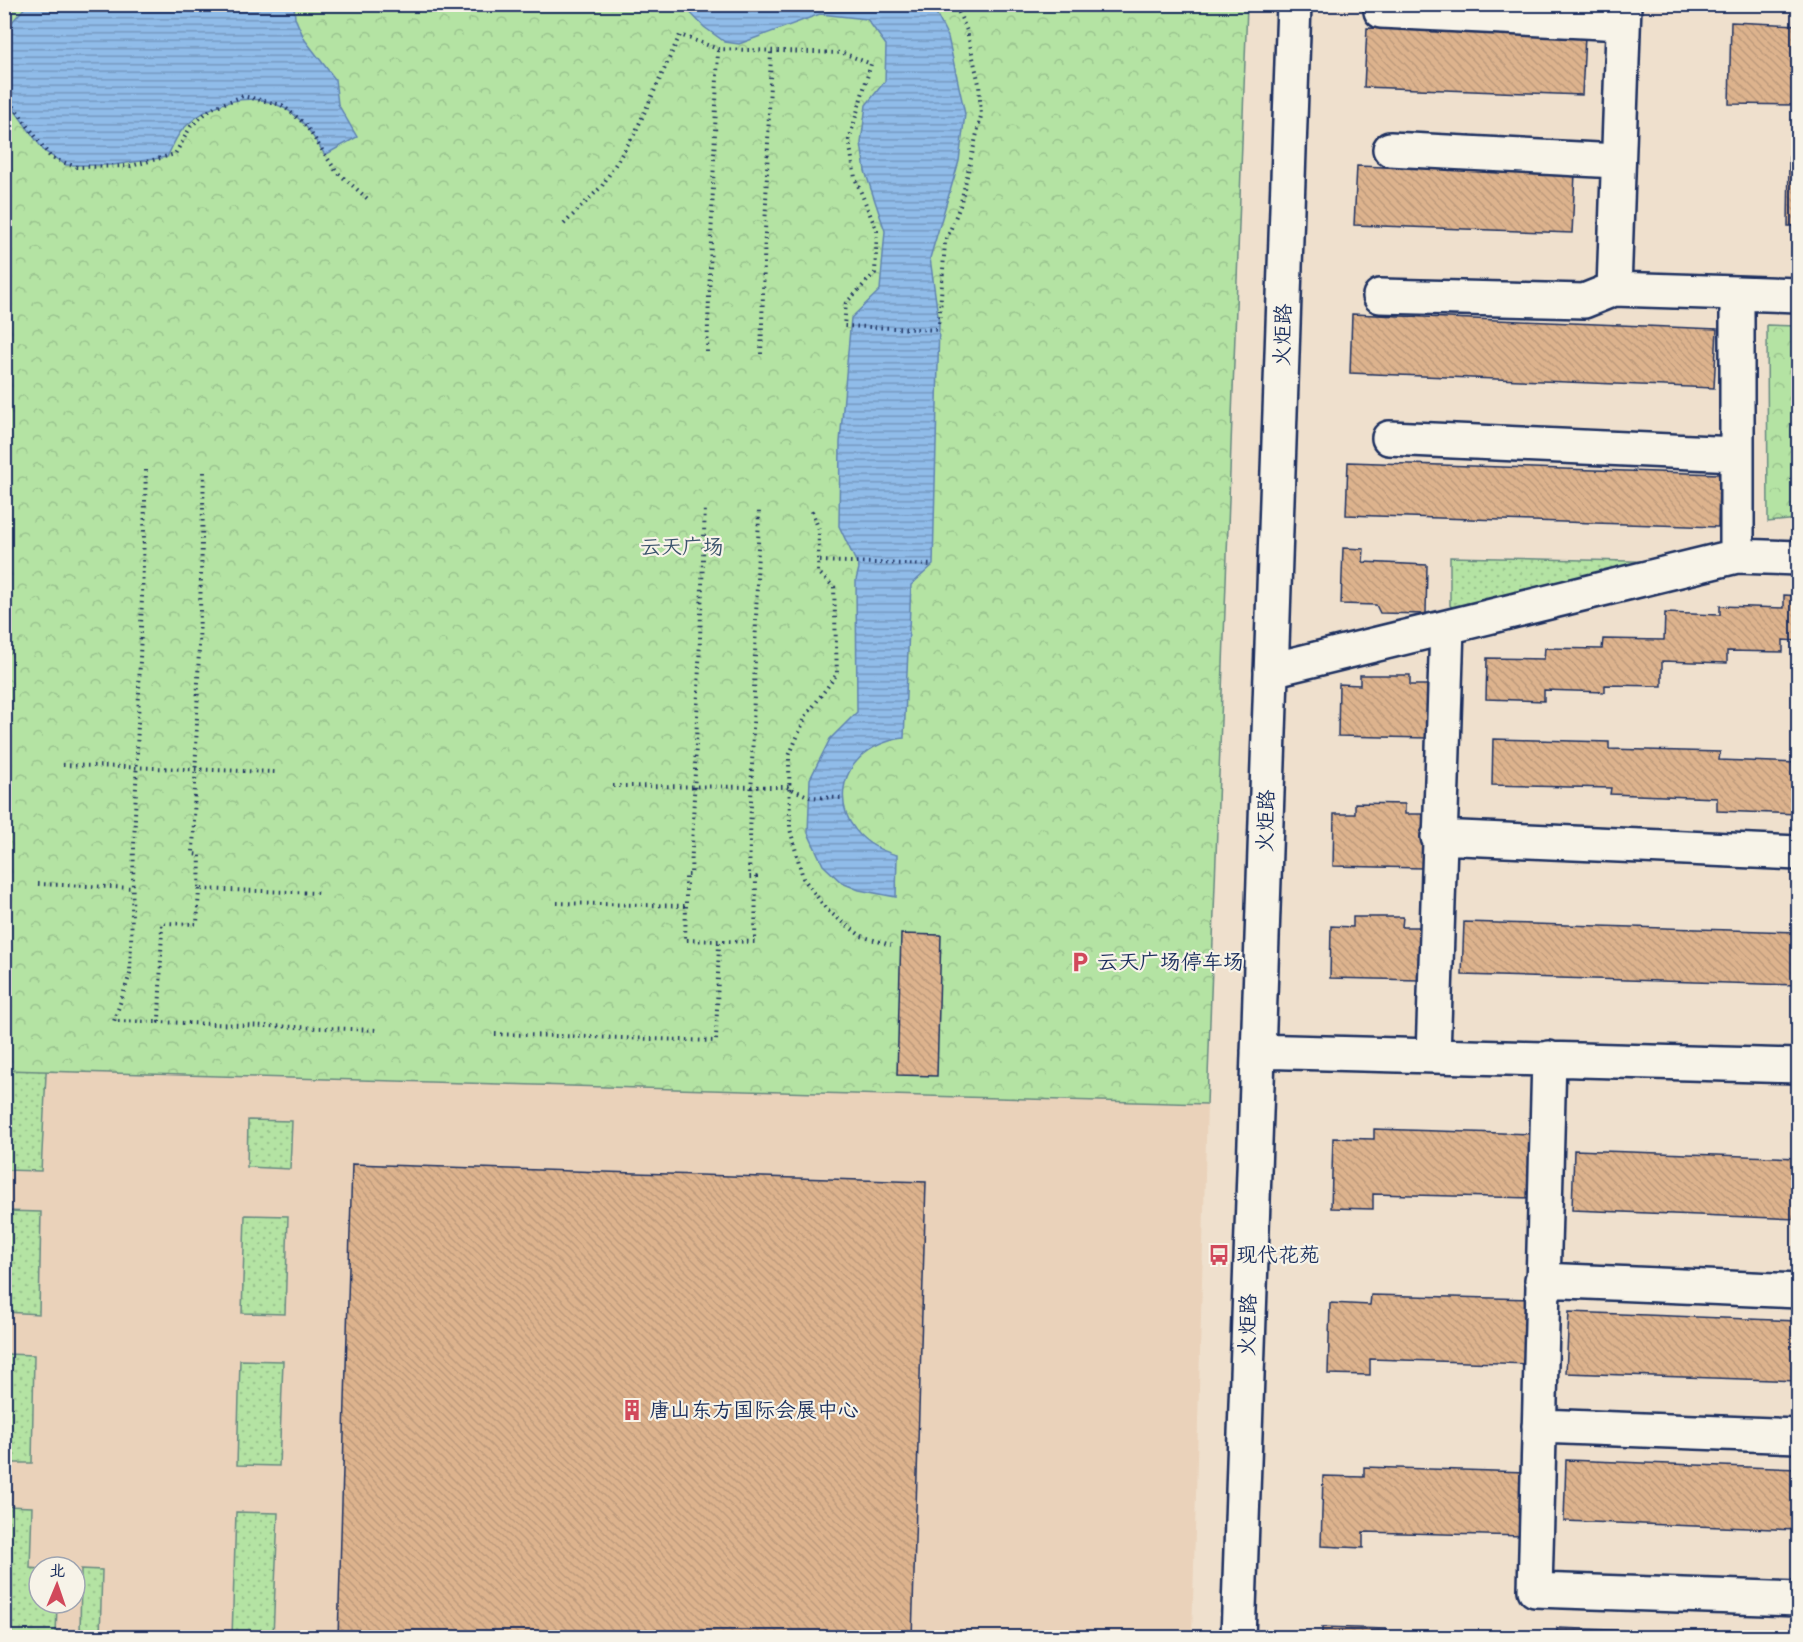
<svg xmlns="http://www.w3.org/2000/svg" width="1803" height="1642" font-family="Pangolin,'LXGW WenKai TC',sans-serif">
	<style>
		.built { fill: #ead2ba; fill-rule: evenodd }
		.grass { fill: url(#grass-dots); stroke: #688980; stroke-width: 1.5 }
		.park { fill: url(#park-crowns); stroke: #688980; stroke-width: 1.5 }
		.water { fill: url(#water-rules); stroke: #6184b1; stroke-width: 1.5 }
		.building { fill: url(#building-back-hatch); stroke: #1b2f5e; stroke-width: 1.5 }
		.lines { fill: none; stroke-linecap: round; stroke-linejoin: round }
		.minor-casing { stroke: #1b2f5e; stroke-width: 38 }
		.path { stroke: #1b2f5e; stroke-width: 4; stroke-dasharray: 1.5 4.5; stroke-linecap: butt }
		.minor { stroke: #f7f3e8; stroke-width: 33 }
		.labels { text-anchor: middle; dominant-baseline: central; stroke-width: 4.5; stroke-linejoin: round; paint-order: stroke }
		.street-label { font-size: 21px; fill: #1b2f5e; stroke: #f7f3e8 }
		.park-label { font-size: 21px; fill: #3a536c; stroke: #f7f3e8 }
		.poi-label { font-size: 21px; fill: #1b2f5e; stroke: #f7f3e8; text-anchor: start }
	</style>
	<defs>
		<pattern id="grass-dots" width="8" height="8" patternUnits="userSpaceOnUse" patternTransform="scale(1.5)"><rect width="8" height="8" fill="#b4e3a3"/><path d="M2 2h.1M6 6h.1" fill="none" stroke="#9ac38f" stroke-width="1.8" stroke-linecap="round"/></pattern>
		<pattern id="park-crowns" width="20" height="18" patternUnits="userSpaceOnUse" patternTransform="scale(1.5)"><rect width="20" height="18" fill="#b4e3a3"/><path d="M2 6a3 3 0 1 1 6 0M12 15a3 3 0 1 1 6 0" fill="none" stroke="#9ac38f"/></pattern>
		<pattern id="water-rules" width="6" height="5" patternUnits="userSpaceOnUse" patternTransform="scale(1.5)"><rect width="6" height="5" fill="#90bce9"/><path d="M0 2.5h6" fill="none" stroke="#7599c0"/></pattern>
		<pattern id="building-back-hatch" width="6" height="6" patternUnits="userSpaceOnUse" patternTransform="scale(1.5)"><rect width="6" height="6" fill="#ddb38d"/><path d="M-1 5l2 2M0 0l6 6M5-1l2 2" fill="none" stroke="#bd9a7c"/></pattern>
	</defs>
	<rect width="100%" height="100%" fill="#efe0cd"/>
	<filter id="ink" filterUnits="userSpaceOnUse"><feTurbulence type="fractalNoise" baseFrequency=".0167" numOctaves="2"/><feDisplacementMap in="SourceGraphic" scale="12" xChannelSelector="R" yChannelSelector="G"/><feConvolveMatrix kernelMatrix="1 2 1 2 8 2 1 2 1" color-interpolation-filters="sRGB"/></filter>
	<g filter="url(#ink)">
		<!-- built -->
		<path class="built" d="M5 1070 1207 1104 1192 1637 5 1638ZM39 1567H75V1603H39Z"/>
		<!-- grass -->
		<path class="grass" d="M1450 557 1719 563 1459 620 1450 605Z
			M5 964 48 1036 41 1171 5 1170Z
			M248 1120 292 1121 290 1169 247 1167Z
			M4 1211 41 1212 39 1314 5 1312Z
			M245 1215 288 1216 285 1314 242 1313Z
			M5 1354 34 1355 32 1463H5Z
			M240 1360 283 1361 279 1466 237 1465Z
			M5 1506 32 1507 30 1568 39 1569V1603H57L56 1637H5Z
			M236 1512 278 1513 273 1637H232Z
			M81 1569 102 1570 100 1637H80Z"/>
		<!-- park -->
		<path class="park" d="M5 5H1247L1207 1104 5 1070Z
			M1767 325 1798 326V519L1768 522Z"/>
		<!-- water -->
		<path class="water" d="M27 5H294L295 18 305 40 335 79 338 104 357 137 325 155C314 138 304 119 286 109 251 89 210 102 183 129 176 136 172 148 167 157L113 165H66L44 151 13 108 5 67 12 22Z
			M683 5H932L948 37 965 114 959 161 930 258 939 323 933 565 911 585 904 738C827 748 822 836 897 855L896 897 859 890 842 883 823 865 808 833 810 779 830 739 857 712 856 580 859 568 839 526 840 442 851 318 880 290 885 231 865 171 861 143 866 105 885 81 886 45 867 19 820 14 739 44 725 42 704 27Z"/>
		<!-- building -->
		<path class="building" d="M1731 22 1798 25V119H1795L1796 105 1729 104Z
			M1367 28 1585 36 1582 95 1364 87Z
			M1789 157H1798V226H1788Z
			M1357 166 1575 174 1572 233 1354 225Z
			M1352 314 1717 329 1714 388 1350 373Z
			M1348 462 1719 474 1718 527 1346 515Z
			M1343 548 1364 549 1363 562 1427 565 1426 614 1380 613 1376 605 1341 604Z
			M1784 595 1798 596V641L1783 640V652L1727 651V663L1662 661V686L1605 685V692L1544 690V701L1486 699 1487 658 1544 659 1545 648 1602 649 1603 639 1664 640 1665 613 1720 615V606L1784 608Z
			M1360 675H1410V685H1428L1427 738 1338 736 1339 684 1360 685Z
			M1493 739 1609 742V749L1720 752 1719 760 1798 763V814L1717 811V798L1610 794 1611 788 1492 785Z
			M1355 803 1405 804V814H1423L1422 868 1333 866 1334 814H1355Z
			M1353 917H1403L1402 927H1420L1419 980 1330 978 1331 926 1353 927Z
			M1464 922 1798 932V985L1462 975Z
			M901 934 941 935 937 1076 897 1075Z
			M1374 1129 1537 1134 1535 1198 1373 1194V1209L1331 1208 1333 1138 1374 1139Z
			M1574 1150 1798 1158V1219L1572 1210Z
			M352 1164 926 1182 912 1638H338Z
			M1371 1295 1533 1299 1532 1364 1370 1359V1375L1328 1374 1330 1303 1370 1305Z
			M1569 1312 1798 1321V1381L1566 1373Z
			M1566 1460 1798 1469V1530L1564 1521Z
			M1364 1467 1526 1472 1525 1536 1363 1532V1548L1321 1546 1323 1476 1364 1477Z
			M1322 1627 1386 1629 1385 1638H1322Z
			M1557 1628 1798 1637V1638H1557Z"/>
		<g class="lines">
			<defs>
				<path id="minor" d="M1381 11 1623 23
					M1390 149 1617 161
					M1737 293 1798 295
					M1380 296 1584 301 1614 289
					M1389 438 1736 454
					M1737 556 1798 558
					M1271 670 1737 556V293L1614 289 1624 4
					M1438 837 1798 853
					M1258 1051 1798 1066
					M1433 1056 1447 627
					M1549 1058 1535 1590 1798 1599
					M1542 1280 1798 1291
					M1539 1426 1798 1436
					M1238 1638 1294 4"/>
			</defs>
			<!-- minor casing -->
			<use href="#minor" class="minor-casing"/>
			<!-- path -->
			<path class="path" d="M4 32 10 4
				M4 72 10 101 51 158 77 167 131 166 175 154 191 126 212 108 243 96 282 105 305 124 336 171 370 201
				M564 224 602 186 635 133 680 35 718 49 843 53 871 64 849 140 855 178 877 231 875 273 846 303 844 326 940 330
				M939 323 945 243 960 206 981 116 979 84 967 31 955 4
				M707 352 718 49
				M761 354 771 51
				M146 470 130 974 114 1021 159 1022
				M204 472 193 854 200 855 199 889 320 893
				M812 511 819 530 818 572 834 587 837 674 806 716 789 756 790 829 803 878 827 910 861 936 891 945
				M820 561 933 565
				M63 765 275 772
				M613 786 787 787 810 797 843 798
				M38 884 133 888
				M199 889 197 924 162 923 159 1022 378 1030
				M557 903 686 906V875H691L705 507
				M686 906 685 940 755 942 756 877H749L759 509
				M495 1034 716 1041 719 941"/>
			<!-- minor -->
			<use href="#minor" class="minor"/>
		</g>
	</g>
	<!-- icons -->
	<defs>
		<symbol id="parking-bare" viewBox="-9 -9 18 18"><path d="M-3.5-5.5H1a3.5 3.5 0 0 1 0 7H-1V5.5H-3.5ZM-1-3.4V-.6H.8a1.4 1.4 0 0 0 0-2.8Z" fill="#d1495b" stroke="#f7f3e8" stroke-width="2.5" paint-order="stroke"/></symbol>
		<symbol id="bus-bare" viewBox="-9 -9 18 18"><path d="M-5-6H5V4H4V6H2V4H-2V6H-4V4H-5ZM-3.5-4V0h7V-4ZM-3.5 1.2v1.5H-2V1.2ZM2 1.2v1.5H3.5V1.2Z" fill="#d1495b" stroke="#f7f3e8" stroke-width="2.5" paint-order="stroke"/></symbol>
		<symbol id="building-bare" viewBox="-9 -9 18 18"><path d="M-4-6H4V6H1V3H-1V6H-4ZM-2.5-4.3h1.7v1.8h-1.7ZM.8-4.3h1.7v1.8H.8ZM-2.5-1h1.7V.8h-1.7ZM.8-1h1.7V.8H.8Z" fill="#d1495b" stroke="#f7f3e8" stroke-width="2.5" paint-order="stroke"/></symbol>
	</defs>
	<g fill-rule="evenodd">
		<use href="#parking-bare" x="1065" y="947" width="30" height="30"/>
		<use href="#bus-bare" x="1204" y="1240" width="30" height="30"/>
		<use href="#building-bare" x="617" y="1395" width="30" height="30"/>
	</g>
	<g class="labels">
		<!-- street labels -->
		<g class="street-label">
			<text transform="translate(1283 335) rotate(-88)">火炬路</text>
			<text transform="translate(1266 821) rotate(-88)">火炬路</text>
			<text transform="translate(1248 1325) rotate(-88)">火炬路</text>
		</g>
		<!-- park labels -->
		<g class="park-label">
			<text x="682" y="547">云天广场</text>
		</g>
		<!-- poi labels -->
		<g class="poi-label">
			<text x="1097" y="962">云天广场停车场</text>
			<text x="1236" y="1255">现代花苑</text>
			<text x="649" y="1410">唐山东方国际会展中心</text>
		</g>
	</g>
	<!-- margin -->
	<rect width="1803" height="1642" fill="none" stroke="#f7f3e8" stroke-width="24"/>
	<rect x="12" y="12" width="1779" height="1618" fill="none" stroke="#1b2f5e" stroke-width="2" filter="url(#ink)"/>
	<!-- north arrow -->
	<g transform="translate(57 1585) rotate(2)"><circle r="28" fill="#f7f3e8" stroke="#9fa5b1" stroke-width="1.5"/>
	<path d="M0-4.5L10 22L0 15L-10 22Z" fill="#d1495b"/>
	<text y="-9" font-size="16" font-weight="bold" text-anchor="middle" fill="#1b2f5e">北</text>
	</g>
</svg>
